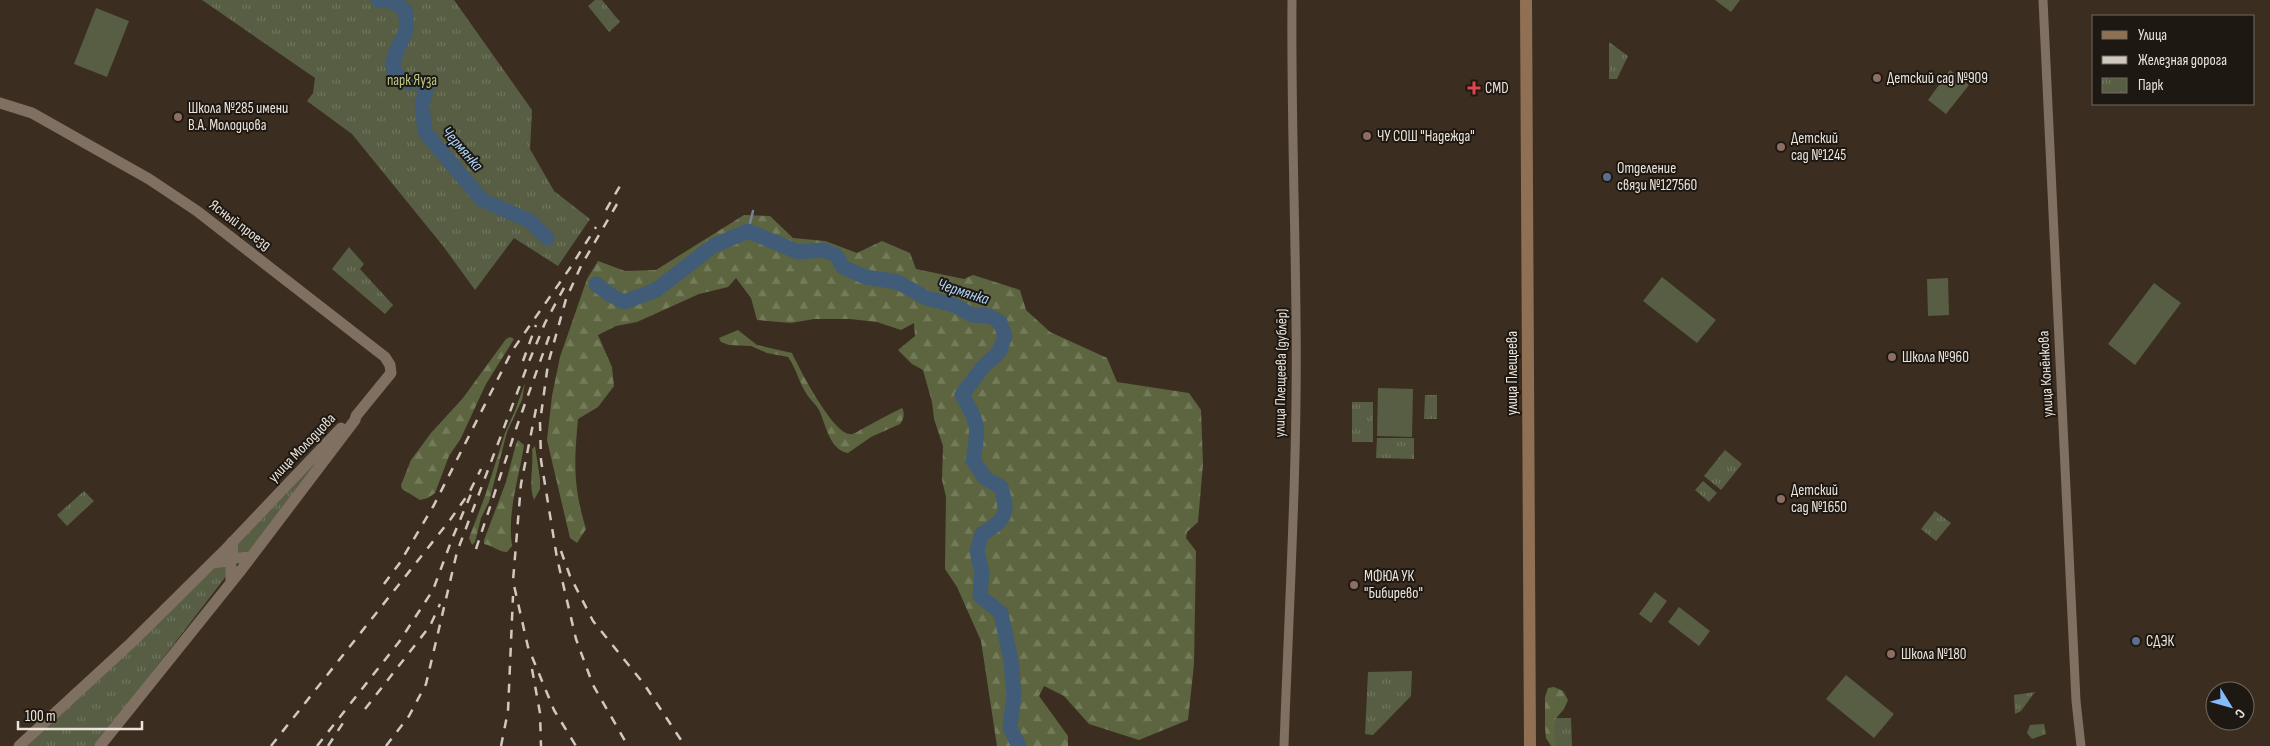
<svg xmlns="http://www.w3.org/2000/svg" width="2270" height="746" font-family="'Sofia Sans Condensed',sans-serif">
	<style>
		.grass { fill: #585e43 }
		.forest { fill: url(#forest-firs) }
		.park { fill: url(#park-tufts) }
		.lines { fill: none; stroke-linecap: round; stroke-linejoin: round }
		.stream { stroke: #748596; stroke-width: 2.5 }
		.river { stroke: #405c78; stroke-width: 15 }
		.minor { stroke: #807061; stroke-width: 9 }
		.tertiary { stroke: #807061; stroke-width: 11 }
		.secondary { stroke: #907053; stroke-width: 12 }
		.rail { stroke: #d1c9bf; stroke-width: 2.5; stroke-dasharray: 9 9; stroke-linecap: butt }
		.education-dot { fill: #8d6e63; stroke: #1e1812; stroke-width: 2 }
		.health-dot { fill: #e0444e; stroke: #1e1812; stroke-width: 2 }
		.service-dot { fill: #5c6f8a; stroke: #1e1812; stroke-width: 2 }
		.labels { text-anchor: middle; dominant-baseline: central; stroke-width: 4; stroke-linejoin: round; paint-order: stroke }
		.poi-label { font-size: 15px; fill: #ece4db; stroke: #1e1812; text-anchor: start }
		.park-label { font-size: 15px; fill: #bac989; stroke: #1e1812 }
		.street-label { font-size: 15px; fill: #ece4db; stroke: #1e1812 }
		.water-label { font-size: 16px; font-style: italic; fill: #afd8ff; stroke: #1e1812 }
	</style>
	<defs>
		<pattern id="forest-firs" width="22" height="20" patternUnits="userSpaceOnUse" patternTransform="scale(1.25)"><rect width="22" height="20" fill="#5c6540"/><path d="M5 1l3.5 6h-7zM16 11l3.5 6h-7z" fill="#747b5b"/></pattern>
		<pattern id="park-tufts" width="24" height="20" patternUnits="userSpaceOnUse" patternTransform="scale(1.25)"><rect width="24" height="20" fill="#585e43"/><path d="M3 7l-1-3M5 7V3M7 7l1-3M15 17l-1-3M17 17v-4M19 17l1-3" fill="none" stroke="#70755e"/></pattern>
	</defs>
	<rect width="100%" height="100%" fill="#3b2e21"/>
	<!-- grass -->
	<path class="grass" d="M96 8 129 21 107 77 74 64Z
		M1950 70 1969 85 1946 114 1928 100Z
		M1662 277 1716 320 1697 343 1643 301Z
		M1948 278 1949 315 1928 316 1927 279Z
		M2154 283 2181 303 2135 365 2108 344Z
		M1378 388 1413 389 1412 437 1377 436Z
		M1655 592 1667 601 1651 623 1639 614Z
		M1679 607 1710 631 1699 646 1668 622Z
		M1846 675 1894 714 1874 738 1826 699Z"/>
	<!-- forest -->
	<path class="forest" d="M744 215 770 216 793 238 825 241 857 253 882 241 910 253 916 269 964 279 973 275 1020 290 1026 310 1050 332 1107 358 1117 382 1189 393 1201 410 1203 464 1198 522 1187 532 1186 538 1196 551 1194 664 1188 720 1139 740 1089 724 1064 696 1044 686 1039 696 1068 736V746H997L981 641 957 587 945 569 946 497 942 480 943 446 934 419 932 402 923 370 912 364 898 350 915 336 914 323 901 330 877 322 850 319H814L791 323 757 320 751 298 736 278 728 287 699 294 637 322 616 326 598 335 612 367 614 386 598 407 578 419C574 463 573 486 586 529L577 543 570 538 547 440 552 396 560 357 587 279 598 261 625 271 656 270Z
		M738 330 757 345 792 353C799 368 833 434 850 434 853 435 857 432 860 430 874 423 887 415 902 408 905 413 904 419 900 424L871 437 848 453C830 450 826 426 820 412 817 405 810 400 806 393 799 382 796 368 788 357L767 353 751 346 729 345 721 342 719 338Z
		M510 337 514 339 486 384 461 438 449 456 435 493 428 498 420 500 402 489 401 485 411 460 431 433 463 398 506 339Z
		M525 383 522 400 507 432 489 502 481 518 475 542 472 545 469 538 485 496 505 433 514 413Z
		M518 440 524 445C519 479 507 511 512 546L507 552C499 552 492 545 484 544V540L506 482 516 444Z
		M535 446 540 479V489L534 500C528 484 534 466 532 449Z
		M1554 687 1563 691 1568 700 1564 709 1557 717 1562 746H1551L1546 738 1545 727V697L1548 688Z"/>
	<!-- park -->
	<path class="park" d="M202 0H454L532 110 530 149 554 191 590 219 558 266 514 238 475 290 443 246 352 134 307 101 313 93 315 78Z
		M595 0H602L620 22 609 32 588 6Z
		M1715 0H1740L1731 12Z
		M1609 42 1628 56 1617 79H1609Z
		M349 247 364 264 360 269 393 305 385 314 332 269Z
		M1425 395H1437V419H1424Z
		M1352 402H1373V442H1352Z
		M1377 438H1414V459L1376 458Z
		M329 448 247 554 236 551 235 544Z
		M1725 450 1742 464 1721 490 1704 476Z
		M1703 481 1717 493 1709 502 1695 490Z
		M84 491 94 501 67 526 57 515Z
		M1935 511 1951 523 1936 541 1921 529Z
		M213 565 226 566 227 575 100 740 94 746H27Z
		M1412 671 1411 696 1373 735 1365 734 1368 672Z
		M2035 692 2021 711 2015 714 2014 695Z
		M1554 718H1571L1572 746H1555Z
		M2044 724 2046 734 2032 739 2027 733 2030 725Z"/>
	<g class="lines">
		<!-- stream -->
		<path class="stream" d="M748 231 753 211"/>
		<!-- river -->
		<path class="river" d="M378 0 391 1 405 10C406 16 407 24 406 30 399 51 379 69 409 83L419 81 427 87 422 104 425 132 482 200 530 221 547 238
			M596 284 609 294 624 302 656 290 713 246 748 231 798 252 823 250 836 255 843 267 865 277 898 282 926 298 954 305 972 315 989 316 1000 322 1005 336 999 352 982 368 962 395C979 423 979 428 973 460L985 478 1001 487C1009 515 1006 519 982 534L977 551 982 572 980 596 1001 613 1011 661 1014 694 1010 728 1019 746"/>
		<!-- minor -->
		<path class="minor" d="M2043 0 2076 701 2081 746
			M1284 746C1289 603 1298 460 1296 317 1295 211 1291 105 1292 0"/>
		<!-- tertiary -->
		<path class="tertiary" d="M0 103 32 113 149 179 197 211 385 357 390 365 391 373 356 416 355 420 242 569 100 746
			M232 542 233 555 237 558 251 557
			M212 563 227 561 231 564V582
			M19 746 131 643 224 551 341 428"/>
		<!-- secondary -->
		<path class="secondary" d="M1526 0 1530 746"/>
		<!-- rail -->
		<path class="rail" d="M617 204 581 266 566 299 548 364 540 422 541 460 557 558 576 639 593 685 628 746
			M606 210 620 186
			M523 361 536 325
			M536 409 521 484 513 581 528 647 554 710 576 746
			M476 549 517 426 550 334
			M561 551 570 576 593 621 644 684 685 746
			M384 584 399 564 434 505 512 351 570 268 596 227
			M532 669 540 713 541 746
			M365 709 430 626 440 604
			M271 746 450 520 469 493 481 469
			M317 746 399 642 433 590 452 539 471 494
			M328 746 343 723
			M386 746 409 716 426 684 457 552 528 364 545 323 565 286
			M501 746 508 711 513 596"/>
	</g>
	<!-- markers -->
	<g class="education-dot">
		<circle cx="1877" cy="78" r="5"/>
		<circle cx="178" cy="117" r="5"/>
		<circle cx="1367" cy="136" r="5"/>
		<circle cx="1781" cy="147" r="5"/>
		<circle cx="1892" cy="357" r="5"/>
		<circle cx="1781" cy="499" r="5"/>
		<circle cx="1354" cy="585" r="5"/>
		<circle cx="1891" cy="654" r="5"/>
	</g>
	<path class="health-dot" d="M1471.5 80.5h5v5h5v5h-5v5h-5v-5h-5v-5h5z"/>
	<g class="service-dot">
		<circle cx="1607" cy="177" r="5"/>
		<circle cx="2136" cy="641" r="5"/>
	</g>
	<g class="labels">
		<!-- poi labels -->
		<g class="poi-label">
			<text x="1887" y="78">Детский сад №909</text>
			<text x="1485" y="88">CMD</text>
			<text x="188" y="108">Школа №285 имени<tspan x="188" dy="17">В.А. Молодцова</tspan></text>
			<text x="1377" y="136">ЧУ СОШ "Надежда"</text>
			<text x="1791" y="138">Детский<tspan x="1791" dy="17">сад №1245</tspan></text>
			<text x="1617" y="168">Отделение<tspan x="1617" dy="17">связи №127560</tspan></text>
			<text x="1902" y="357">Школа №960</text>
			<text x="1791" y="490">Детский<tspan x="1791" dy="17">сад №1650</tspan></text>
			<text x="1364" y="576">МФЮА УК<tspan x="1364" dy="17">"Бибирево"</tspan></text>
			<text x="2146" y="641">СДЭК</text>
			<text x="1901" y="654">Школа №180</text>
		</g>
		<!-- park labels -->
		<g class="park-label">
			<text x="412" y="80">парк Яуза</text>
		</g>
		<!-- street labels -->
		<g class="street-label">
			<text transform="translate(240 225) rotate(37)">Ясный проезд</text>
			<text transform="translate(1281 373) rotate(-89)">улица Плещеева (дублёр)</text>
			<text transform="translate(1512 373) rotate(-90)">улица Плещеева</text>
			<text transform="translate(2046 374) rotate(-93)">улица Конёнкова</text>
			<text transform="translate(302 448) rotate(-46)">улица Молодцова</text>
		</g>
		<!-- water labels -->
		<g class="water-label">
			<text transform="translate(462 149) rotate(49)">Чермянка</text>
			<text transform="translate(963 292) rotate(18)">Чермянка</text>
		</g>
	</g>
	<!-- legend -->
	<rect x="2092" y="15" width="162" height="90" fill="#1e1812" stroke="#706a62"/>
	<rect x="2102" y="31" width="25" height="8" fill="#907053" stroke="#706a62"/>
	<text x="2138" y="40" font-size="15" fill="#ece4db">Улица</text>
	<rect x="2102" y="56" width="25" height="8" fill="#d1c9bf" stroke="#706a62"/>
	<text x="2138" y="65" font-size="15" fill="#ece4db">Железная дорога</text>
	<rect x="2102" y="78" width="25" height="15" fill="url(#park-tufts)" stroke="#706a62"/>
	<text x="2138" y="90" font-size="15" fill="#ece4db">Парк</text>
	<!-- north arrow -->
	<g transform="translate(2230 706) rotate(127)"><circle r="24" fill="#1e1812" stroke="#706a62"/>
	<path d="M0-4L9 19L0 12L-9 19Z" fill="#85bbfb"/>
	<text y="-8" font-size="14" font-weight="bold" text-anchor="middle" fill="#ece4db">С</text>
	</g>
	<!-- scale -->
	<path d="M18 721v8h124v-8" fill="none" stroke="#ece4db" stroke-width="2.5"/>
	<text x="25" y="721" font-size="15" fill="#ece4db" stroke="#1e1812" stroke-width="4" paint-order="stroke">100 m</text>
</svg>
